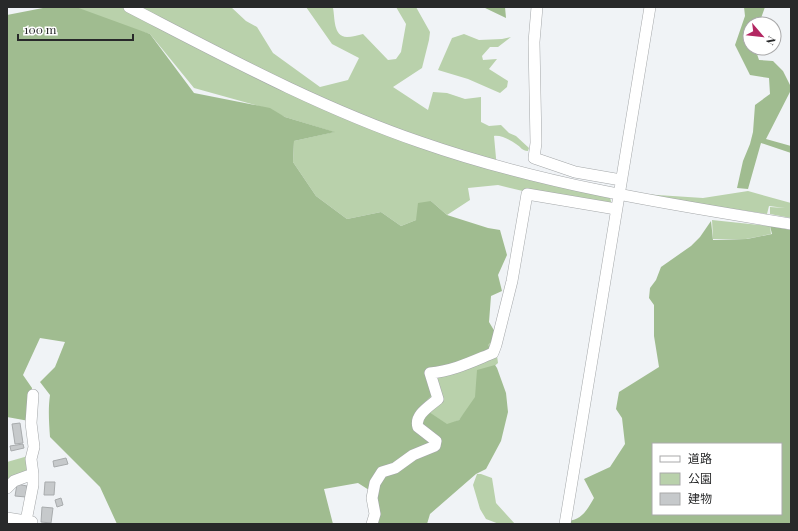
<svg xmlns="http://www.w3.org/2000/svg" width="798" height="531" font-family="'Playfair Display','Noto Sans JP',serif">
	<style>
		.green { fill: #b9d1ab }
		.forest { fill: #a0bc90; fill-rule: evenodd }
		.building { fill: #c6c9cb; stroke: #a8abad }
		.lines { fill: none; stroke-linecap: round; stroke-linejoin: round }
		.minor-casing { stroke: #a4a7a9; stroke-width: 12 }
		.minor { stroke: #fff; stroke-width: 11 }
	</style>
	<rect width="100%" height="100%" fill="#f0f3f6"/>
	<!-- green -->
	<path class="green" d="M55 7H231L246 21 257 27 273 53 320 87 348 80 359 58 332 44 306 7H331L333 8C335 17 333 37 347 37 352 37 358 35 363 34L388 60 396 59 401 52 406 24 396 7H416L430 32 429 40 422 68 393 87 428 110 433 92 447 93 465 99 481 97V122L489 126 501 125 509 133 516 136 529 148 528 151C522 151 521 147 516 144 510 140 501 135 494 136L497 169 610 198 612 204 527 192 498 185 468 188 470 200 447 215 431 201 416 220 401 226 381 212 347 219 316 196 293 162 294 141 334 132 285 117 262 107 194 88 150 34Z
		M464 34 479 40 502 39 511 37 498 47H490L482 56 483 60 497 59 489 69 508 81 507 87 500 93 468 79 438 70 452 38Z
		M748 191 791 203V218L770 214V207L785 208 769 206 767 214 627 193 703 198Z
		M712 220 770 226 771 234 746 239H713Z
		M488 341H495L498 363 491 369 470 407 459 420 447 426 426 413 423 406 428 368Z
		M28 456 31 475 7 483V462Z
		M477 474H481L492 478 496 503 515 524H499L486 519 480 509 473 485Z"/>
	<!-- forest -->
	<path class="forest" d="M48 7H76L150 34 194 93 270 108 285 117 335 132 294 141 293 162 316 196 347 219 381 212 401 226 416 220 418 203 431 201 447 215 488 228 500 230 507 255 498 275 502 291 491 296 489 322 495 332 494 338 488 345 492 352 432 373V395L424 403 426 410 447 424 459 420 475 397 477 370 495 365 497 368 506 393 508 412 501 441 486 469 476 474 430 514 427 524H379L376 519 369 490 358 483 324 489 333 524H117L100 487 50 437C49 422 48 409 50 395L40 382 55 367 65 342 40 338 23 375 32 388 29 421 7 417V15Z
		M483 7H505L506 18Z
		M744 7H765L759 24H750V48H755L759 60 773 61 783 71 791 87V90L766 139 791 146V153L761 143 748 189 737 188 743 161 750 144 753 132 755 105 770 94 769 78 750 75 735 45 745 16Z
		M711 221 713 240 747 239 772 234 770 226 791 230V524H566L567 521C582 520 587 510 594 498L584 479 610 467 625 444 622 418 616 409 619 392 659 367 654 336V305L649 298 650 288 656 280 661 267 691 246 700 237ZM653 444H781V514H653Z"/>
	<!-- building -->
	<path class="building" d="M20 423 23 443 15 444 12 424Z
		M23 444 24 448 11 451 10 446Z
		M66 458 68 464 54 467 53 461Z
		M45 482H55L54 495H44Z
		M17 484 27 486 26 497 15 496Z
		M61 498 63 505 57 507 55 500Z
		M42 507 53 508 51 523 41 522Z"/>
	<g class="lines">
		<defs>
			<path id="minor" d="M129 7C224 56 318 107 420 142 540 184 666 204 791 224
				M537 7 534 42 536 143 534 158 575 172 621 180
				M7 488 14 481 33 474 31 459 34 447 31 423 33 395
				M7 518 32 522
				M26 521 33 485V474
				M372 524 375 514 372 498 375 483 382 472 395 468 413 455 435 446 436 441 418 427C414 415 430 406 438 399L430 373C453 371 471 362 493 353L496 345 512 281 527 194 616 209
				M565 524 650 7"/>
		</defs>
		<!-- minor casing -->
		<use href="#minor" class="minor-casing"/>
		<!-- minor -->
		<use href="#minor" class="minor"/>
	</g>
	<!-- border -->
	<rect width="798" height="531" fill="none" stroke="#28292a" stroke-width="16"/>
	<!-- legend -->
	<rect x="652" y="443" width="130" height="72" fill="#ffffff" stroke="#a9a9aa"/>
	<rect x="660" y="456" width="20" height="6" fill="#ffffff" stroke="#a9a9aa"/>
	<text x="688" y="463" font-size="12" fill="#28292a">道路</text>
	<rect x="660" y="473" width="20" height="12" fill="#b9d1ab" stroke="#a9a9aa"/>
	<text x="688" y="483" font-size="12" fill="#28292a">公園</text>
	<rect x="660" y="493" width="20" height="12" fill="#c6c9cb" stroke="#a9a9aa"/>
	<text x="688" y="503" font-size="12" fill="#28292a">建物</text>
	<!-- north arrow -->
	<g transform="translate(762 36) rotate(118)"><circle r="19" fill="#ffffff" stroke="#a9a9aa"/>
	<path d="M0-3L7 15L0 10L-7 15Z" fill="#b32762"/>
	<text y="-6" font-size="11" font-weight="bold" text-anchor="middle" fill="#28292a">N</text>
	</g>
	<!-- scale -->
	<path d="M18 34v6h115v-6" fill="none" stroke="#28292a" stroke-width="2"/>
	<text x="24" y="34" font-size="12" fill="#28292a" stroke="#ffffff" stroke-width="3" paint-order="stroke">100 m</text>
</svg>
